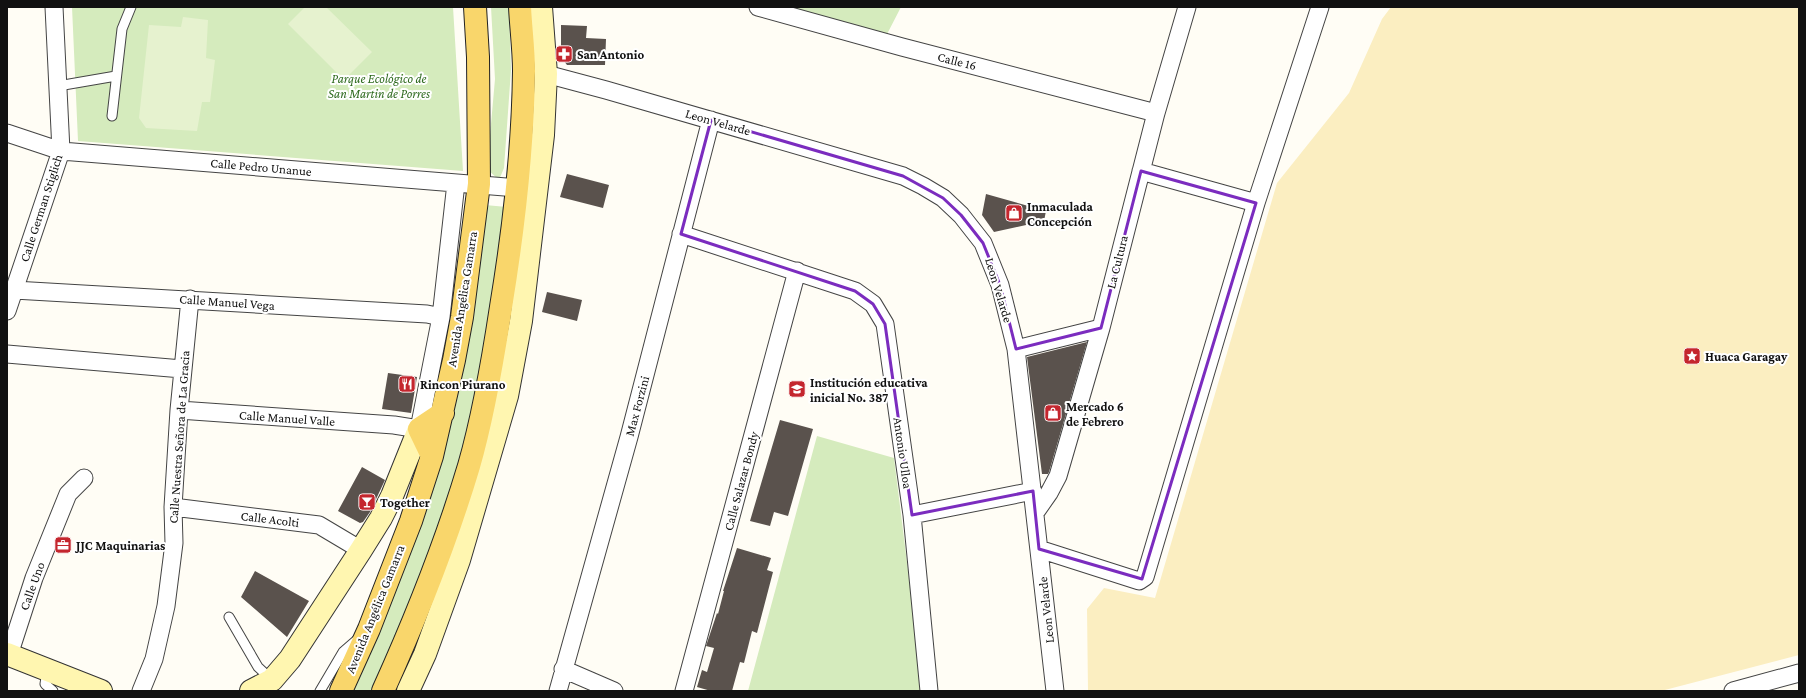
<svg xmlns="http://www.w3.org/2000/svg" width="1806" height="698" font-family="'Crimson Pro',serif">
	<style>
		.green { fill: #d5ebbd }
		.sand { fill: #fbeec1 }
		.pitch { fill: #e6f2cf }
		.building { fill: #5a524d }
		.lines { fill: none; stroke-linecap: round; stroke-linejoin: round }
		.lane-casing { stroke: #444; stroke-width: 11 }
		.street-casing { stroke: #444; stroke-width: 19 }
		.secondary-casing { stroke: #333; stroke-width: 24 }
		.primary-casing { stroke: #222; stroke-width: 24 }
		.lane { stroke: #fff; stroke-width: 9 }
		.street { stroke: #fff; stroke-width: 17 }
		.secondary { stroke: #fff6b0; stroke-width: 22 }
		.primary { stroke: #f9d66b; stroke-width: 22 }
		.marked { fill: none; stroke: #7b2cbf; stroke-width: 3; stroke-linejoin: round }
		.labels { text-anchor: middle; dominant-baseline: central; stroke-width: 4; stroke-linejoin: round; paint-order: stroke }
		.poi-label { font-size: 13px; font-weight: bold; fill: #111; stroke: #fff; text-anchor: start }
		.street-label { font-size: 13px; fill: #111; stroke: #fff }
		.park-label { font-size: 13px; font-style: italic; fill: #2f6b1f; stroke: #fff }
	</style>
	<rect width="100%" height="100%" fill="#fffdf5"/>
	<!-- green -->
	<path class="green" d="M72 7H453L463 171 78 141Z
		M491 7H509L511 70 504 168 499 180 487 169 495 79Z
		M765 7H901L884 40Z
		M485 205 507 207 473 421 431 550 374 691H348L397 576Z
		M817 436 894 458 923 691H748Z"/>
	<!-- sand -->
	<path class="sand" d="M1391 7H1799V655L1661 691H1088L1087 609 1104 588 1155 598 1277 183 1349 93 1382 19Z"/>
	<!-- pitch -->
	<path class="pitch" d="M305 7H326L372 52 344 80 288 24Z
		M183 17 208 20 206 58 215 60 210 102H202L197 131 146 128 139 118 149 25 181 27Z"/>
	<!-- building -->
	<path class="building" d="M561 25 587 26 586 38 606 39 605 65H567L561 57Z
		M567 174 609 185 603 208 560 197Z
		M986 194 1046 211 1044 221 994 232 982 215Z
		M547 292 582 300 577 321 542 312Z
		M1087 342 1049 472 1048 474H1042L1027 357Z
		M388 373 417 377 411 413 382 409Z
		M780 420 813 429 788 516 774 512 770 526 750 521Z
		M362 467 385 480 370 512 363 522 360 523 338 511Z
		M737 548 771 558 767 570 773 572 757 633 752 631 744 663 740 662 732 691H711L697 687 702 670 707 672 714 648 706 646 717 613 718 614 724 591H723Z
		M255 571 309 601 287 637 241 597Z"/>
	<g class="lines">
		<defs>
			<path id="lane" d="M58 86 116 76
				M112 116 122 29 131 7
				M229 617 258 667 272 680
				M47 670 45 684 53 691
				M320 691 343 652 358 639"/>
			<path id="street" d="M758 7 902 47 1156 113
				M546 74 606 90 903 176 923 186 943 198 961 215 983 243 1000 285 1016 349 1055 691
				M7 133 61 151 518 188
				M1141 171 1256 203
				M681 234 855 291 873 304 885 324 912 515 929 691
				M14 290 427 314 441 317
				M7 311 61 151 54 7
				M1016 349 1101 328
				M7 354 182 369
				M179 410 394 425 419 429 441 317 456 183
				M173 507 319 525 361 550
				M1035 513 1049 493 1058 476 1101 328 1156 113 1187 7
				M912 515 1033 491
				M1039 549 1139 581 1145 577 1256 203 1320 7
				M9 655 34 578 68 494 84 478
				M563 669 614 691
				M141 691 154 659 166 606 174 543 173 507 179 410 190 299
				M558 691 629 437 711 120
				M684 691 797 271
				M1733 691 1799 673"/>
			<path id="secondary" d="M7 654 101 691
				M251 691 272 680 290 659 361 550 381 518 392 496 419 429
				M408 691 425 654 459 560 507 396 521 321 543 135 546 74 541 7"/>
			<path id="primary" d="M432 456 419 429 443 413
				M341 691 369 629 411 521 432 456 454 360 462 317 479 184 478 57 475 7
				M383 691C416 618 446 543 469 466 484 414 493 360 501 307 514 228 523 150 524 71 524 50 521 28 520 7"/>
		</defs>
		<!-- lane casing -->
		<use href="#lane" class="lane-casing"/>
		<!-- street casing -->
		<use href="#street" class="street-casing"/>
		<!-- secondary casing -->
		<use href="#secondary" class="secondary-casing"/>
		<!-- primary casing -->
		<use href="#primary" class="primary-casing"/>
		<!-- lane -->
		<use href="#lane" class="lane"/>
		<!-- street -->
		<use href="#street" class="street"/>
		<!-- secondary -->
		<use href="#secondary" class="secondary"/>
		<!-- primary -->
		<use href="#primary" class="primary"/>
	</g>
	<!-- marked area -->
	<path class="marked" d="M711 120 903 176 943 198 961 215 983 243 1000 285 1016 349 1101 328 1141 171 1256 203 1142 579 1039 549 1033 491 912 515 885 324 873 304 855 291 681 234Z"/>
	<!-- icons -->
	<defs>
		<symbol id="pharmacy-square" viewBox="-11 -11 22 22"><rect x="-9" y="-9" width="18" height="18" rx="4" fill="#c4262e" stroke="#fff"/><path d="M-2-6h4v4h4v4h-4v4h-4v-4h-4v-4h4Z" fill="#fff"/></symbol>
		<symbol id="shop-square" viewBox="-11 -11 22 22"><rect x="-9" y="-9" width="18" height="18" rx="4" fill="#c4262e" stroke="#fff"/><path d="M-5-2.5h2.3a2.7 3.5 0 0 1 5.4 0H5L5.5 6h-11ZM-1.5-2.5h3a1.5 2.3 0 0 0-3 0Z" fill="#fff"/></symbol>
		<symbol id="sight-square" viewBox="-11 -11 22 22"><rect x="-9" y="-9" width="18" height="18" rx="4" fill="#c4262e" stroke="#fff"/><path d="M0-6L1.8-2.2L6-1.7L2.9 1.2L3.7 5.4L0 3.3L-3.7 5.4L-2.9 1.2L-6-1.7L-1.8-2.2Z" fill="#fff"/></symbol>
		<symbol id="restaurant-square" viewBox="-11 -11 22 22"><rect x="-9" y="-9" width="18" height="18" rx="4" fill="#c4262e" stroke="#fff"/><path d="M-5-6h1v4h1v-4h1v4h1v-4h1v5L-1.5 .5V6h-2V.5L-5-1ZM5-6V6H3V1.5H1.5Q1.5-4 5-6Z" fill="#fff"/></symbol>
		<symbol id="school-square" viewBox="-11 -11 22 22"><rect x="-9" y="-9" width="18" height="18" rx="4" fill="#c4262e" stroke="#fff"/><path d="M0-5L7-2L0 1L-7-2ZM-4 1L0 2.5L4 1V4Q0 6-4 4Z" fill="#fff"/></symbol>
		<symbol id="bar-square" viewBox="-11 -11 22 22"><rect x="-9" y="-9" width="18" height="18" rx="4" fill="#c4262e" stroke="#fff"/><path d="M-6-5H6L.8 .8V4.5H3.5V6h-7V4.5H-.8V.8Z" fill="#fff"/></symbol>
		<symbol id="office-square" viewBox="-11 -11 22 22"><rect x="-9" y="-9" width="18" height="18" rx="4" fill="#c4262e" stroke="#fff"/><path d="M-6-3h4V-5.5h4V-3h4V5H-6ZM-1-4.5V-3h2v-1.5ZM-6 0V1H6V0Z" fill="#fff"/></symbol>
	</defs>
	<g fill-rule="evenodd">
		<use href="#pharmacy-square" x="554" y="44" width="20" height="20"/>
		<use href="#shop-square" x="1004" y="203" width="20" height="20"/>
		<use href="#sight-square" x="1682" y="346" width="20" height="20"/>
		<use href="#restaurant-square" x="397" y="374" width="20" height="20"/>
		<use href="#school-square" x="787" y="379" width="20" height="20"/>
		<use href="#shop-square" x="1043" y="403" width="20" height="20"/>
		<use href="#bar-square" x="357" y="492" width="20" height="20"/>
		<use href="#office-square" x="53" y="535" width="20" height="20"/>
	</g>
	<g class="labels">
		<!-- poi labels -->
		<g class="poi-label">
			<text x="577" y="54">San Antonio</text>
			<text x="1027" y="206">Inmaculada<tspan x="1027" dy="15">Concepción</tspan></text>
			<text x="1705" y="356">Huaca Garagay</text>
			<text x="810" y="382">Institución educativa<tspan x="810" dy="15">inicial No. 387</tspan></text>
			<text x="420" y="384">Rincon Piurano</text>
			<text x="1066" y="406">Mercado 6<tspan x="1066" dy="15">de Febrero</tspan></text>
			<text x="380" y="502">Together</text>
			<text x="76" y="545">JJC Maquinarias</text>
		</g>
		<!-- street labels -->
		<g class="street-label">
			<text transform="translate(957 61) rotate(14)">Calle 16</text>
			<text transform="translate(718 122) rotate(16)">Leon Velarde</text>
			<text transform="translate(261 167) rotate(5)">Calle Pedro Unanue</text>
			<text transform="translate(41 208) rotate(-72)">Calle German Stiglich</text>
			<text transform="translate(1117 262) rotate(-76)">La Cultura</text>
			<text transform="translate(999 290) rotate(73)">Leon Velarde</text>
			<text transform="translate(462 299) rotate(-81)">Avenida Angélica Gamarra</text>
			<text transform="translate(227 302) rotate(4)">Calle Manuel Vega</text>
			<text transform="translate(637 406) rotate(-75)">Max Forzini</text>
			<text transform="translate(287 418) rotate(4)">Calle Manuel Valle</text>
			<text transform="translate(179 437) rotate(-86)">Calle Nuestra Señora de La Gracia</text>
			<text transform="translate(903 453) rotate(82)">Antonio Ulloa</text>
			<text transform="translate(741 481) rotate(-75)">Calle Salazar Bondy</text>
			<text transform="translate(270 519) rotate(7)">Calle Acolti</text>
			<text transform="translate(32 586) rotate(-70)">Calle Uno</text>
			<text transform="translate(375 609) rotate(-68)">Avenida Angélica Gamarra</text>
			<text transform="translate(1046 610) rotate(-96)">Leon Velarde</text>
		</g>
		<!-- park labels -->
		<g class="park-label">
			<text x="379" y="78">Parque Ecológico de<tspan x="379" dy="15">San Martin de Porres</tspan></text>
		</g>
	</g>
	<!-- border -->
	<rect width="1806" height="698" fill="none" stroke="#111111" stroke-width="16"/>
</svg>
